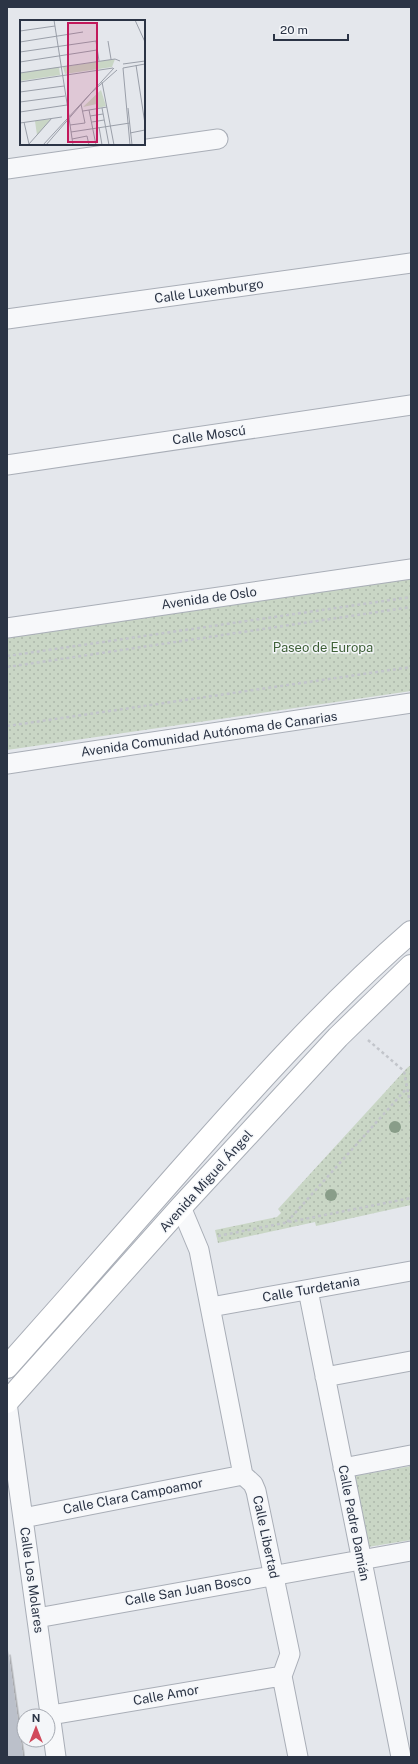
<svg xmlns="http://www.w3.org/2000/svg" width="418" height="1764" font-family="'Public Sans',sans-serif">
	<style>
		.park { fill: url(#park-dots) }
		.building { fill: #bbc0ca; filter: url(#shadow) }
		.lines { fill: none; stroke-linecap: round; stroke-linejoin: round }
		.street-casing { stroke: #a9aeb7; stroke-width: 21 }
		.secondary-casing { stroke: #a9aeb7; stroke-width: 24 }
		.path { stroke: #c2c5cb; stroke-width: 2.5; stroke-dasharray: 3 3; stroke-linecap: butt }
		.street { stroke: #f7f8fa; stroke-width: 19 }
		.secondary { stroke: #fff; stroke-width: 22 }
		.tree { fill: #899d89 }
		.labels { text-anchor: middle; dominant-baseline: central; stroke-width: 3; stroke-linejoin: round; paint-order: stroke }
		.street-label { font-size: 13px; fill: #2b3445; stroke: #f4f6f9 }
		.park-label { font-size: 13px; fill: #3f6138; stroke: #f4f6f9 }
		.inset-road { fill: none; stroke: #9a9fa9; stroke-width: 1 }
		.view { fill: #c2185b; fill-opacity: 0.15; stroke: #c2185b; stroke-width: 2 }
		.inset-edge { fill: none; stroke: #2b3445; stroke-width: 2 }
	</style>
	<defs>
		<pattern id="park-dots" width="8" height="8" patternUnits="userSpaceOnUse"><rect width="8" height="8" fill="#c9d6c5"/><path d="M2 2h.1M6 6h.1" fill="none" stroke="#adb8ab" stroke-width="1.8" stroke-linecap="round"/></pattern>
		<filter id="shadow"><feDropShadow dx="2.5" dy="4.5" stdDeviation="0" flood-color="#0004"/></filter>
	</defs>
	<rect width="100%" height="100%" fill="#e4e7ec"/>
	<!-- park -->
	<path class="park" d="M411 578V691L7 750V638Z
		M411 1065V1205L316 1226 315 1222 218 1243 215 1230 277 1217 281 1213 278 1209 407 1068Z
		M411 1466V1540L368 1547 355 1476Z"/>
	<!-- building -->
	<path class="building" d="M7 1650H8L23 1757H7Z"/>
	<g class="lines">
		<defs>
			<path id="street" d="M7 169 218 139
				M7 319 411 263
				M7 465 411 405
				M7 628 411 569
				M7 764 411 703
				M181 1207 199 1250 243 1475 253 1484 256 1491 290 1654 282 1676 298 1757
				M308 1290 401 1757
				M211 1307 411 1271
				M325 1377 411 1361
				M7 1403 56 1757
				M343 1468 411 1455
				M23 1518 243 1475
				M37 1618 411 1551
				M51 1715 282 1676"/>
			<path id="secondary" d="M7 1367C64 1303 121 1238 177 1174 251 1090 326 1006 411 932
				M7 1402 181 1207 338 1037 411 966"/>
		</defs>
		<!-- street casing -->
		<use href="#street" class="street-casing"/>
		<!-- secondary casing -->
		<use href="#secondary" class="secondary-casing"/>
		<!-- path -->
		<path class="path" d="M7 656 411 597
			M7 667 411 607
			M7 726 411 667
			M368 1040 404 1071 411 1109
			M287 1222 407 1088
			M218 1236 411 1198"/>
		<!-- street -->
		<use href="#street" class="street"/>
		<!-- secondary -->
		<use href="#secondary" class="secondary"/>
	</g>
	<!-- trees -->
	<g class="tree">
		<circle cx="395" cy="1127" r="6"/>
		<circle cx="331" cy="1195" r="6"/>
	</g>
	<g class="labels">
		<!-- street labels -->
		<g class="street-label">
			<text transform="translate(209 291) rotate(-8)">Calle Luxemburgo</text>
			<text transform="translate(209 435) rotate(-8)">Calle Moscú</text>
			<text transform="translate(209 598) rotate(-8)">Avenida de Oslo</text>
			<text transform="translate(209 734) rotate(-8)">Avenida Comunidad Autónoma de Canarias</text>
			<text transform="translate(206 1181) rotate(-48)">Avenida Miguel Ángel</text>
			<text transform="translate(311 1289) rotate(-10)">Calle Turdetania</text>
			<text transform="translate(133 1496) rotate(-11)">Calle Clara Campoamor</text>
			<text transform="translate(354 1523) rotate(79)">Calle Padre Damián</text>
			<text transform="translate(266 1537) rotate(78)">Calle Libertad</text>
			<text transform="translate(32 1580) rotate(82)">Calle Los Molares</text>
			<text transform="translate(188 1590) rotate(-10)">Calle San Juan Bosco</text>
			<text transform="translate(166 1695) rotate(-10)">Calle Amor</text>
		</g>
		<!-- park labels -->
		<g class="park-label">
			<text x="323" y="647">Paseo de Europa</text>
		</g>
	</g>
	<!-- overview -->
	<g transform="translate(20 20)">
		<rect width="125" height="125" fill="#e4e7ec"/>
		<path d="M95 39 92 47 45 54 43 47ZM39 47 40 55 0 61V53ZM81 70 86 86 78 88 77 84 63 87ZM31 99 17 115 15 101Z" fill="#c9d6c5"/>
		<path class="inset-road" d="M34 0 49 96M115 0 125 22M0 11 35 6M88 21 91 39M0 22 63 12M0 32 76 21 79 41M0 42 77 30M103 44 125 41M116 45 125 104M103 48 110 125M103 48 125 44M0 53 95 39 100 41M0 62 93 48M82 62 94 125M0 72 44 66M0 82 45 76M82 88 89 125M108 88 112 125M69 90 76 125M63 91 87 87M0 92 47 85M70 96 83 94M49 98 53 125M4 102 9 124 32 98M72 102 84 100M0 103 42 97M50 105 65 103 61 84M79 107 82 125M51 112 110 103M110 113 125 110M52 119 67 116 69 125M23 125 94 48M26 125 71 73 97 50"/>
		<path class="view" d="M48 3H77V122H48Z"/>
		<rect width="125" height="125" class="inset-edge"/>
	</g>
	<!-- border -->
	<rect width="418" height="1764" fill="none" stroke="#2b3445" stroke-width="16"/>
	<!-- north arrow -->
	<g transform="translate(36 1728)"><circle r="19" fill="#f4f6f9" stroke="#a4a8b1"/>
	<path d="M0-3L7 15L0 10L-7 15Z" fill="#d1495b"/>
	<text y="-6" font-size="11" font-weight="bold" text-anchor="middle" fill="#2b3445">N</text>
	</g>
	<!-- scale -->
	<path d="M274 34v6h74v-6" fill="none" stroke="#2b3445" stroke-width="2"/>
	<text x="280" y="34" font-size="12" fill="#2b3445" stroke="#f4f6f9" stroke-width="3" paint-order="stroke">20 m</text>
</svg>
